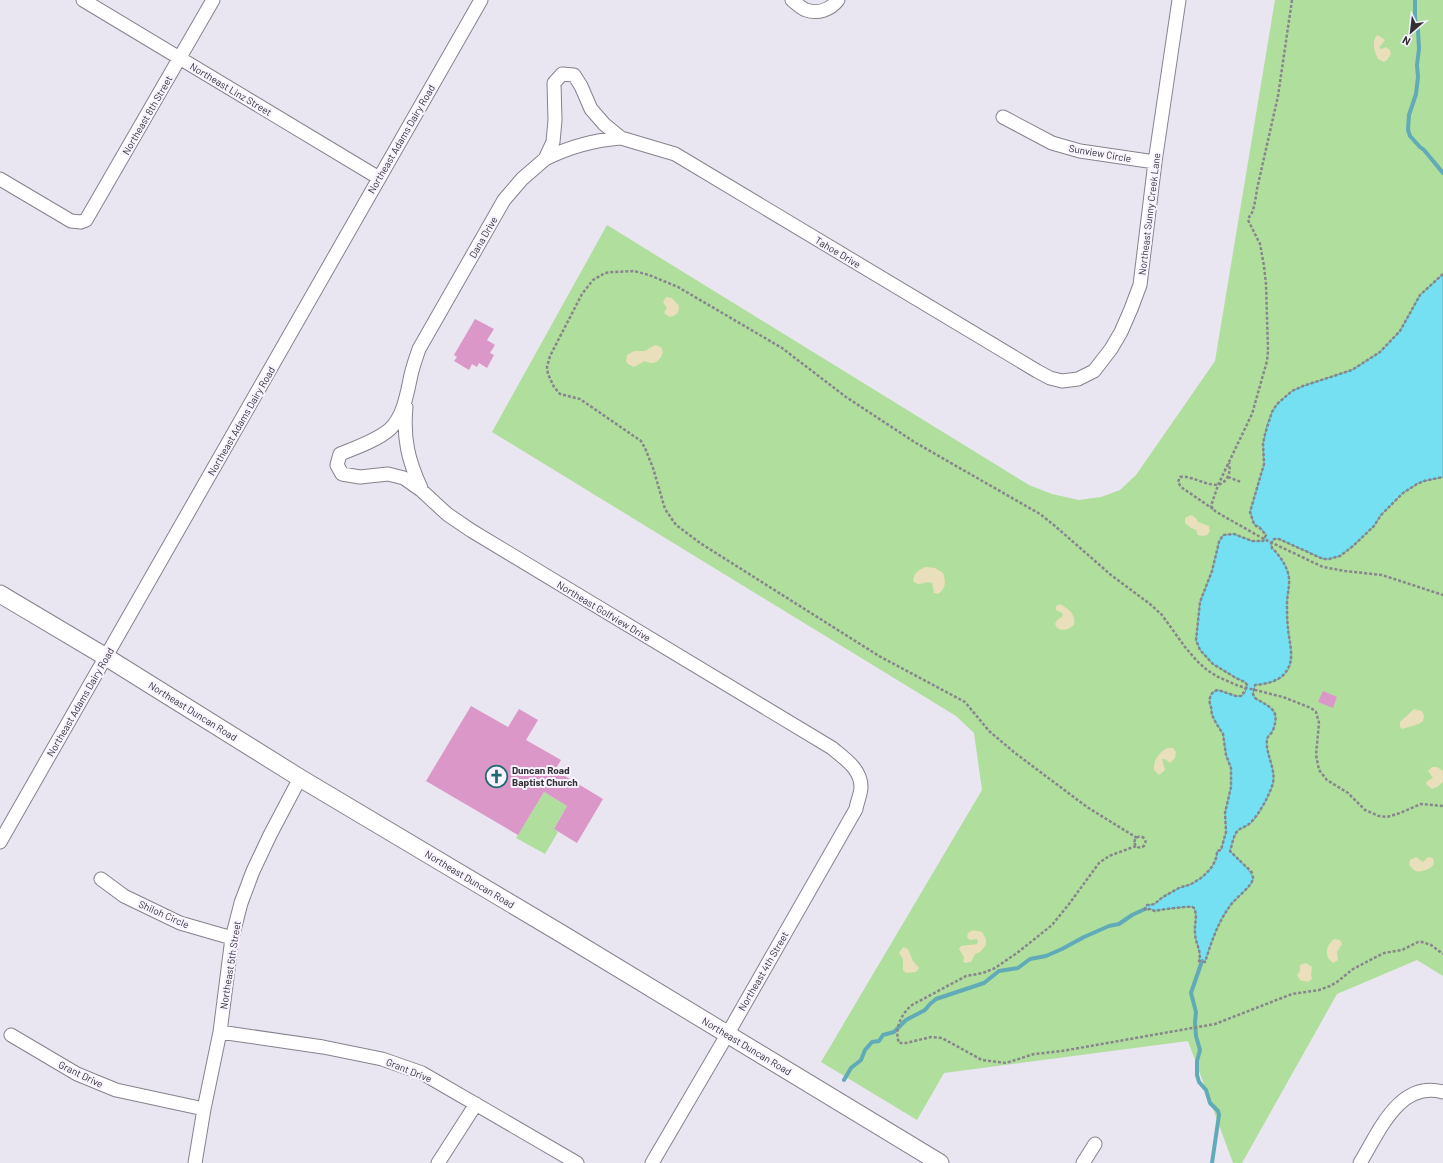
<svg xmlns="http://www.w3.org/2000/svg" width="1443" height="1163" font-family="Barlow,sans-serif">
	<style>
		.green { fill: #b0de9d }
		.sand { fill: #e9dfba }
		.water { fill: #75e0f1; stroke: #61abb9 }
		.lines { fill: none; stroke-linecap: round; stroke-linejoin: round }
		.stream { stroke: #61abb9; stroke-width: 4 }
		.building { fill: #da97c7 }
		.minor-casing { stroke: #86828d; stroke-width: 15 }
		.tertiary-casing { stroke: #86828d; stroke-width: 19 }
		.path { stroke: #88858d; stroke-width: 2.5; stroke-dasharray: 3 2; stroke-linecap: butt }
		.minor { stroke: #fff; stroke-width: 13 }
		.tertiary { stroke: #fff; stroke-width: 17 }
		.labels { text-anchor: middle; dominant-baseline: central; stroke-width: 4; stroke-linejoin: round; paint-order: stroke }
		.street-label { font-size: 10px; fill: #323035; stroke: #f8f3ff }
		.poi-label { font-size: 10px; font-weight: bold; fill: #323035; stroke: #f8f3ff; text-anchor: start }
	</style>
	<rect width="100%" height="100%" fill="#eae6f1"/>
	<!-- green -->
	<path class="green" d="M1275 0H1443V976L1417 960 1337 994 1242 1163H1233L1188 1041 944 1073 917 1120 821 1062 982 790 974 733 956 716 492 432 607 225 1029 485 1052 494 1079 500 1101 497 1120 490 1136 475 1215 361Z
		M544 792 567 806 554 829 558 832 545 854 516 838Z"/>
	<!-- sand -->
	<path class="sand" d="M1378 35 1385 40 1379 48 1382 49 1386 47 1390 50 1391 54 1387 60 1384 62 1378 59C1374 52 1372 44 1376 36Z
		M666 297 672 298 679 306C679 313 677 315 670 317L665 314 664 312 667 308 663 302Z
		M655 345 661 347 663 352C661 361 653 366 645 361L634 367 628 364 626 361 627 355 634 351H645Z
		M1191 515 1196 518 1198 522 1209 526 1210 531 1207 535 1203 536 1198 535 1196 530 1191 528 1185 523V518Z
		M926 567 935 568 943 573C946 581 946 589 938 594L934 593 932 583C924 580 919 588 913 581 914 573 919 569 926 567Z
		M1060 604C1069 609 1076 614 1074 625 1068 630 1059 633 1055 624L1057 620 1063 616 1062 613 1056 610V606Z
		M1414 709 1422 711 1424 716 1423 721 1419 724 1402 729 1400 727V722Z
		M1167 748H1173L1176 752 1175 758 1170 763 1165 759H1162L1165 770 1159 775 1154 770C1153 760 1159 753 1167 748Z
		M1432 767H1437L1443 771V782L1437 787 1432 789 1426 784 1427 781 1433 778 1428 771Z
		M1416 857 1423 862 1428 857 1433 858 1434 864C1430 870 1422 872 1415 871L1409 865 1410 860Z
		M973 930 982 932 986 939V945L980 952 975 954 971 962 966 963 963 962 964 957 959 949 961 946 977 944 978 941 977 939 970 940 967 937 968 933Z
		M1334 939 1340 940 1342 944 1337 952 1338 960 1333 963 1328 958C1325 951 1328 944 1334 939Z
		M903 947 908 949 913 961 919 968 916 972 906 973 903 970V959L899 953Z
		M1306 963 1312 967 1311 975 1312 979 1308 982 1300 980 1297 975 1300 971V965Z"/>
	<!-- water -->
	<path class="water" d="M1443 274V477L1424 481 1417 484 1403 493 1381 515 1374 526 1353 546 1340 556 1329 559H1323L1279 539H1274L1271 544 1272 548C1279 555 1285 563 1288 573 1291 583 1287 594 1287 604 1287 612 1287 620 1288 628 1289 642 1295 658 1288 670 1281 681 1267 684 1255 685L1253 694 1255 698C1269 707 1281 709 1273 730 1271 734 1267 736 1267 740 1265 752 1276 769 1273 783 1270 794 1259 815 1251 823 1246 827 1239 828 1236 833 1233 838 1232 845 1230 851 1235 856 1253 873 1253 878 1253 887 1235 898 1230 906 1218 922 1211 943 1205 962L1199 961C1202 951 1195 943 1195 933 1194 925 1198 916 1194 908 1193 907 1192 907 1191 907 1189 906 1156 910 1155 911L1150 909 1146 910 1145 909 1147 905C1156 905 1156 902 1163 897 1168 894 1174 891 1179 888 1183 886 1187 886 1191 884 1203 878 1217 866 1217 851L1221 850 1226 832 1225 813 1231 787V768L1226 755 1223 734 1216 723 1212 715 1211 707 1210 705C1209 698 1210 692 1218 690L1236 696H1242L1245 693 1247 685 1245 682 1236 678 1213 664 1200 650 1196 640 1200 602 1212 571 1219 542 1223 535 1234 534 1252 541H1263L1266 535 1260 527 1254 524 1250 512 1264 464 1263 444 1267 425 1272 412 1277 404 1292 391 1303 386 1352 370 1380 352 1400 331 1420 295Z"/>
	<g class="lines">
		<!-- stream -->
		<path class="stream" d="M1415 0V19L1418 30 1419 49 1417 65 1418 77 1416 94 1409 115 1408 130 1410 136 1420 147 1424 150 1443 173
			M1202 961 1191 993 1196 1012 1195 1022 1196 1036 1200 1050 1197 1061V1075L1199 1082 1206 1090 1210 1103 1218 1111 1219 1115 1212 1163
			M844 1080 851 1068 861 1060 865 1050 872 1042 879 1041 883 1035 894 1032 906 1020 925 1010 930 1004 936 999 984 983 999 971 1018 968 1030 959 1046 956 1062 949 1084 937 1109 926 1119 924 1132 915 1145 909"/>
	</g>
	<!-- building -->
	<path class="building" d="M475 319 494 329 487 340 495 345 490 353 494 355 487 368 479 363 477 367 472 364 469 370 454 361 457 357 454 355Z
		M1323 691 1337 697 1333 708 1318 702Z
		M471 706 508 727 519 709 538 720 526 740 561 760 555 770 603 799 577 843 554 829 567 806 544 792 518 835 426 781Z"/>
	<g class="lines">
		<defs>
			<path id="minor" d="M83 0 379 178
				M792 0C796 3 801 8 806 10 818 14 830 10 838 0
				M1003 117 1052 143 1080 151 1155 162
				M545 159C569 147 594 140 621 138
				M0 179 71 221 81 222 86 220 213 0
				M406 407C403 438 408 460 421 488
				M0 842 481 0
				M101 879 124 896 180 923 232 938
				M220 1032 323 1047 382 1059 422 1073 577 1163
				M11 1035 77 1074 116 1090 204 1109
				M195 1163 204 1109 220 1032 232 938 241 903 253 871 270 835 300 778
				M438 1163 476 1104
				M652 1163 727 1035 856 809C857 802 861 794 861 787 861 769 845 759 832 748L472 531 447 514 421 490 404 478 388 474 360 477 342 474 337 465 340 454C355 448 378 440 390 429 404 416 407 393 411 375 413 366 416 358 419 349L504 200 522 179 545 159 553 142 555 120 554 83 562 74 574 75 581 86 591 109 604 124 621 138 675 154 1037 371 1050 378 1062 381 1078 379 1094 371 1111 349 1121 332 1131 309 1140 285 1155 162 1179 0
				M1083 1163 1095 1144
				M1360 1163C1379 1132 1399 1080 1443 1092"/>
			<path id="tertiary" d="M0 594 106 657 300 778 562 934 940 1163"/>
		</defs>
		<!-- minor casing -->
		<use href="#minor" class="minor-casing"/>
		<!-- tertiary casing -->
		<use href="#tertiary" class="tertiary-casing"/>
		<!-- path -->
		<path class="path" d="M1292 0 1278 96 1257 189C1256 196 1255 203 1253 210 1252 214 1249 216 1248 220L1260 244 1264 266 1266 284 1268 351 1267 361 1252 414 1218 485 1211 506 1215 511 1225 517 1264 539 1323 567 1345 571 1382 575 1443 595
			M1443 274 1420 295 1400 331 1380 352 1352 370 1303 386 1292 391 1277 404 1272 412 1265 434 1263 444 1264 464 1250 512 1254 524 1256 526 1259 527 1266 535 1263 541H1252L1234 534 1223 535 1219 542 1212 571 1200 602 1196 640 1200 650 1213 664 1236 678 1245 682 1247 685 1242 696H1236L1218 690C1210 692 1209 698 1210 705L1211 707 1212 715 1216 723 1223 734 1226 755 1231 768V787L1225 813 1226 832 1221 850 1217 851C1217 866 1203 878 1191 884 1187 886 1183 886 1179 888 1174 891 1168 894 1163 897 1156 902 1156 905 1147 905L1145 909 1146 910 1150 909 1155 911C1156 910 1189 906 1191 907 1192 907 1193 907 1194 908 1198 916 1194 925 1195 933 1195 943 1202 951 1199 961L1205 962C1211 943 1218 922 1230 906 1235 898 1252 887 1253 878 1253 876 1252 872 1250 870 1243 864 1237 858 1230 851 1232 845 1233 838 1236 833 1239 828 1246 827 1250 823 1259 815 1270 794 1273 783 1276 769 1265 752 1267 740 1267 736 1271 735 1273 730 1281 709 1269 707 1255 698L1253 694 1255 685C1267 684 1281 681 1287 670 1295 658 1289 642 1288 628 1287 620 1287 612 1287 604 1287 594 1291 583 1288 573 1285 563 1279 555 1272 548L1271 544 1274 539H1279L1323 559H1329L1340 556 1353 546 1374 526 1381 515 1403 493 1417 484 1424 481 1443 477
			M1228 477 1241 482
			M1213 509 1181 487 1178 482 1180 477C1194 474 1217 495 1227 478 1230 473 1230 469 1229 463
			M1134.5 842a5.5 5.5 0 1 1 11 0a5.5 5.5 0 1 1-11 0Z
			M1137 838 1087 807 1015 753 989 731 965 702 879 656 700 543 676 525 665 509 653 468 645 448 641 441 580 399 560 394 554 387 548 374 547 367 550 356 582 294 593 280 605 273 613 272 634 271 649 275 678 287 782 348 846 397 916 443 1040 514 1055 526 1111 575 1150 604 1162 615 1185 647 1197 661 1207 670 1218 677 1239 686 1283 697 1311 708 1316 712 1319 723 1316 755 1319 770 1327 780 1348 793 1365 810 1379 816 1387 817 1400 813 1421 804 1443 806
			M1136 846 1109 856 1099 863 1069 904 1052 925 1017 953 995 968 983 973 966 976 912 1005C901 1014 894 1029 899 1043H906L931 1037 942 1038 982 1060 1006 1063 1034 1054 1062 1051 1215 1024 1292 994 1319 990 1330 986 1337 982 1353 969 1374 958 1384 953 1402 950 1418 942H1422L1431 945 1443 954"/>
		<!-- minor -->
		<use href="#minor" class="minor"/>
		<!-- tertiary -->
		<use href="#tertiary" class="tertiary"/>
	</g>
	<!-- icons -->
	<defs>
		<symbol id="church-ring" viewBox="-11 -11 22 22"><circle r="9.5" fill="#f8f3ff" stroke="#206b71" stroke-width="1.5"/><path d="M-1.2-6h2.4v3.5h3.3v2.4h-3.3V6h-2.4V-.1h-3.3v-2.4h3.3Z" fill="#206b71"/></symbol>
	</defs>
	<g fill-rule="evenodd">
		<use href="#church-ring" x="484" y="764" width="25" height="25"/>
	</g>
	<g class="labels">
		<!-- street labels -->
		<g class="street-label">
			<text transform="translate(231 89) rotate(31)">Northeast Linz Street</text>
			<text transform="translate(147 115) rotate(-60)">Northeast 8th Street</text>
			<text transform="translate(401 139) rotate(-60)">Northeast Adams Dairy Road</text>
			<text transform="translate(1100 153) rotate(10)">Sunview Circle</text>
			<text transform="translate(1149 214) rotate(-83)">Northeast Sunny Creek Lane</text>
			<text transform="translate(483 237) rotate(-60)">Dana Drive</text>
			<text transform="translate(838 252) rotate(31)">Tahoe Drive</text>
			<text transform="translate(241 421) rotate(-60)">Northeast Adams Dairy Road</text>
			<text transform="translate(604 611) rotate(31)">Northeast Golfview Drive</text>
			<text transform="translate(80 702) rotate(-60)">Northeast Adams Dairy Road</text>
			<text transform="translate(193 711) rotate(32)">Northeast Duncan Road</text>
			<text transform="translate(470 879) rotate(31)">Northeast Duncan Road</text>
			<text transform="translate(164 914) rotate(24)">Shiloh Circle</text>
			<text transform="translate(230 965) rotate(-81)">Northeast 5th Street</text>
			<text transform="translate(763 971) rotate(-60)">Northeast 4th Street</text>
			<text transform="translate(747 1046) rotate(31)">Northeast Duncan Road</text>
			<text transform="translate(409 1070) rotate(22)">Grant Drive</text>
			<text transform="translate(81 1074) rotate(26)">Grant Drive</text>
		</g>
		<!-- poi labels -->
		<g class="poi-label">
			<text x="512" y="770">Duncan Road<tspan x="512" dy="12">Baptist Church</tspan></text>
		</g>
	</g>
	<!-- north arrow -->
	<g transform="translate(1411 32) rotate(208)" stroke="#f8f3ff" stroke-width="3" paint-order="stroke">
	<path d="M0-3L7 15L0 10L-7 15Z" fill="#323035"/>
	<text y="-6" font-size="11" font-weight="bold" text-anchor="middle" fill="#323035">N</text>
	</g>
</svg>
